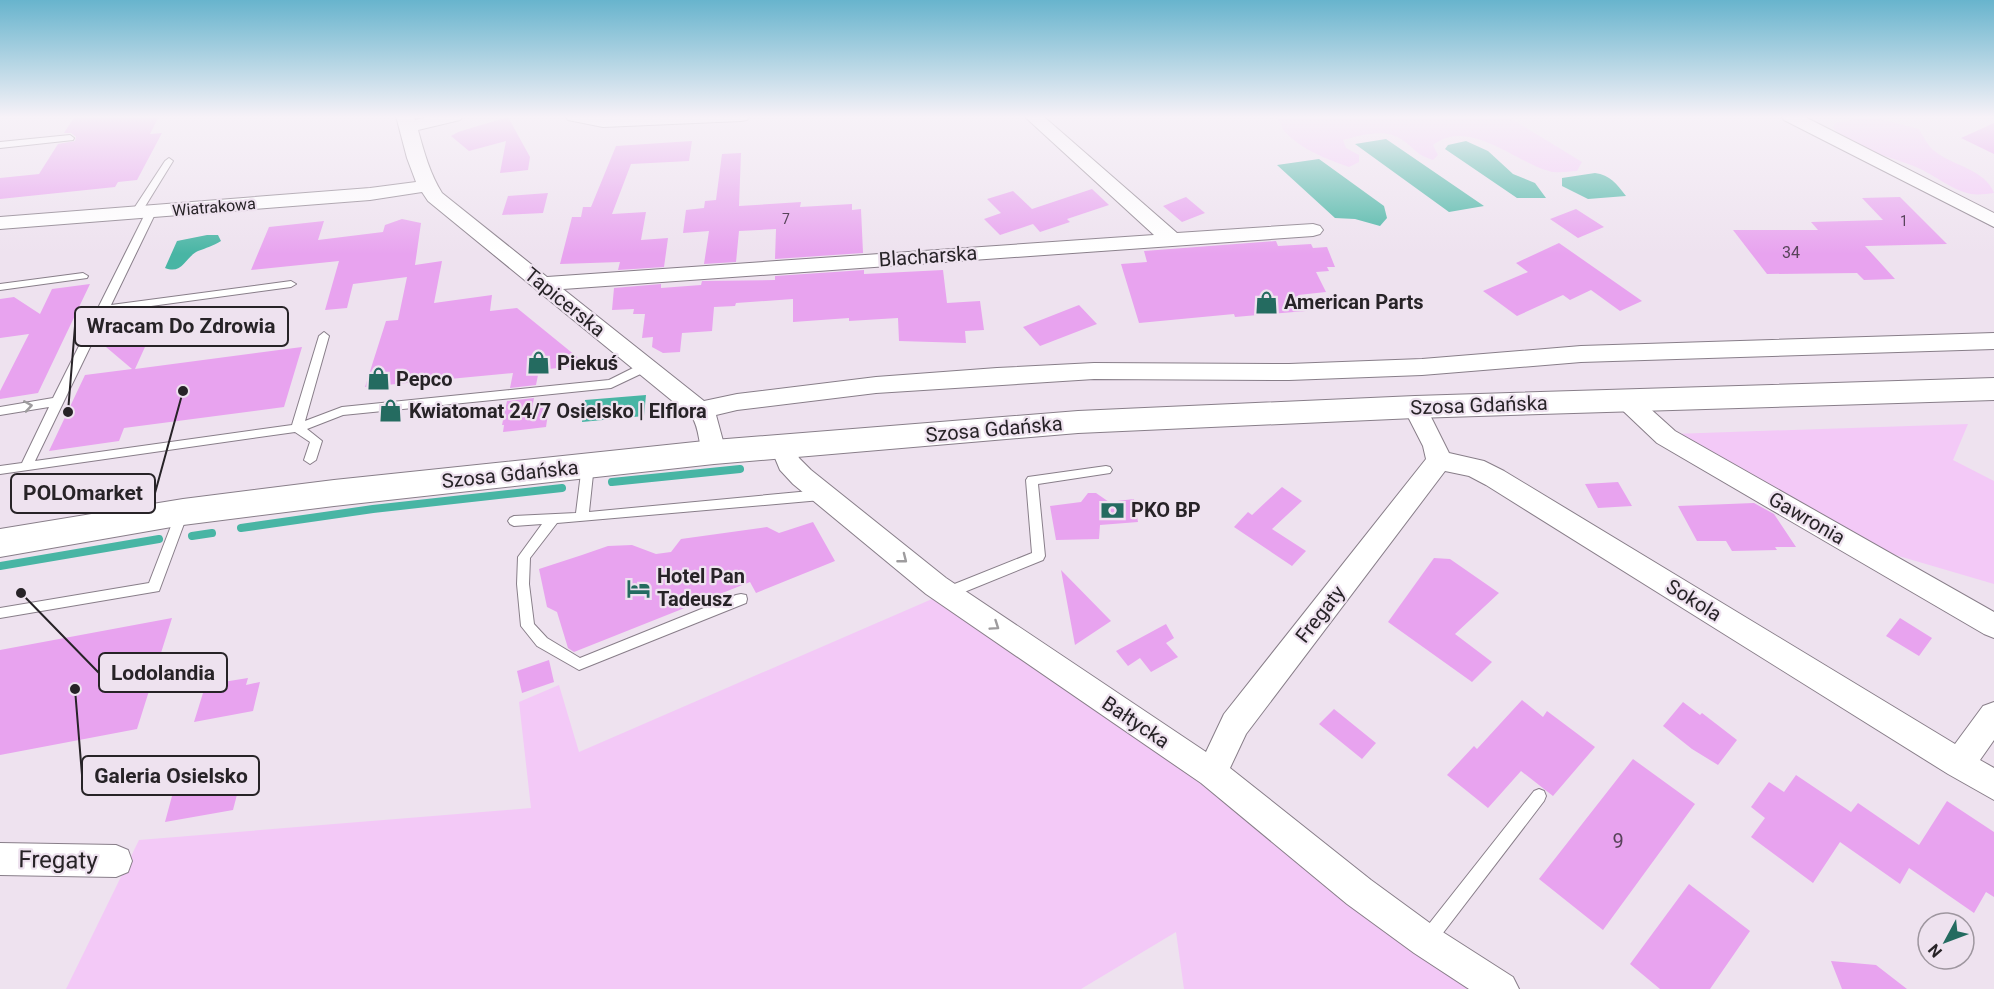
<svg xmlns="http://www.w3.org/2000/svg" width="1994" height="989" font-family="Roboto,sans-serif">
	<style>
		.green { fill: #f3c9f7 }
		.water { fill: #48b5a4 }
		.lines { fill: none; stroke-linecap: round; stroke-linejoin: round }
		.stream { stroke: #48b5a4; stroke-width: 8 }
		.building { fill: #e8a3ef }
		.service-casing { stroke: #887e89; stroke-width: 2 }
		.minor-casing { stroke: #887e89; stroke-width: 2 }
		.primary-casing { stroke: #887e89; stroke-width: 2 }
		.service { fill: #fff; fill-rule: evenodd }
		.minor { fill: #fff; fill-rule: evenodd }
		.primary { fill: #fff; fill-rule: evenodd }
		.oneway { stroke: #9e9c9e }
		.labels { text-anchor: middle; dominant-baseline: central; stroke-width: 4.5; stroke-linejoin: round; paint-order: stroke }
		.far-number-label { font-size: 14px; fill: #574359 }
		.far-street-label { font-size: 16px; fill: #272327; stroke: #eee2ef }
		.number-label { font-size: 16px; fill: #574359 }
		.street-label { font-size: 20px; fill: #272327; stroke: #eee2ef }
		.poi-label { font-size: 20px; font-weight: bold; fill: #272327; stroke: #eee2ef; text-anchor: start }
		.near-number-label { font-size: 20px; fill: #574359 }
		.near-street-label { font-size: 24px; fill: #272327; stroke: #eee2ef }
		.leader { fill: none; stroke: #272327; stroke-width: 2 }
		.callout-dot { fill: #272327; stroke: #eee2ef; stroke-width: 2 }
		.callout { fill: #eee2ef; stroke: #272327; stroke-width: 2 }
		.callout-label { font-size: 21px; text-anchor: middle; font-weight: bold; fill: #272327 }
	</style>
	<rect width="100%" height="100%" fill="#eee2ef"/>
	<!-- green -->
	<path class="green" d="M1274 116H1507L1582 162 1577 171C1568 171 1558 174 1549 171 1515 162 1469 117 1433 145L1438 155 1433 160C1414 154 1415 148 1401 139 1384 128 1361 135 1343 140L1346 148 1359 155V162L1349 167C1327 159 1302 150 1285 132 1280 126 1281 120 1274 116Z
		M1869 116 1919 129C1923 136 1927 144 1932 149 1949 165 1986 169 1994 193 1987 194 1978 195 1971 194 1951 190 1935 175 1916 167 1895 158 1846 147 1833 127L1835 123Z
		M1968 424 1953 460 1994 481V584L1885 552 1673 434Z
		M939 596 1151 747 1481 989H1184L1176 932 1081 989H66L139 840 531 808 519 702 559 685 579 752Z"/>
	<!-- water -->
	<path class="water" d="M1386 139 1484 206 1449 212 1355 144Z
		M1466 141 1488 151 1513 174 1535 183 1546 198H1517L1445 149 1448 145Z
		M1319 159 1384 206 1387 218 1380 226 1355 219 1335 218 1277 165Z
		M1595 173C1610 175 1617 184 1626 196L1588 199 1562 186V178Z
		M207 235H218L221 241C213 246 206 248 198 251 185 257 183 275 165 268L177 241Z
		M646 395 644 416 582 422 585 400Z"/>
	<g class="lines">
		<!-- stream -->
		<path class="stream" d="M612 482 740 469
			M241 528 373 509 562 488
			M192 536 212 533
			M0 566 159 539"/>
	</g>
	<!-- building -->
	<path class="building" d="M75 116H159L150 134 162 133 137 180 118 182 115 187 0 199V178L39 174 58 144 75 141 76 137 71 133H64Z
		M508 117 530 157 528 170 500 173 506 141 469 151 451 136 458 132Z
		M1994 123V154L1961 138Z
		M692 141 689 161 631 164 612 214 646 212 641 240 668 238 664 267 618 270 620 262 560 264 572 217H581L583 207H591L616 146Z
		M741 153 739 206 801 202 800 207 852 204V210L861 209 863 253 775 259 776 229 739 231 736 262 704 264 709 231 683 233 686 210 704 208 705 201 716 200 722 154Z
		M1092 189 1109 205 1067 219 1070 222 1040 232 1033 224 1000 235 984 219 1001 213 987 199 1013 191 1032 209Z
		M548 193 543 213 502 215 508 196Z
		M1186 197 1205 213 1182 222 1163 206Z
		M1900 197 1947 244 1865 246 1895 279 1864 280 1857 273 1767 274 1733 230H1818L1811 222 1883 220 1862 198Z
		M1576 209 1604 227 1578 238 1550 219Z
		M402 219 421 223 415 265 442 261 434 303 492 295 490 311 517 308 587 365 539 370 536 385 510 388 513 373 365 387 386 321 398 320 407 277 353 284 347 308 325 310 339 261 251 270 269 227 324 221 318 240 383 232 385 225Z
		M1276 241 1278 246 1311 244 1313 248 1327 247 1335 267H1327L1329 271 1316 272 1326 292 1298 295 1306 311 1235 317 1234 314 1139 323 1121 264 1147 262 1144 251Z
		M1559 243 1642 301 1620 311 1591 290 1570 300 1563 295 1517 316 1483 291 1528 272 1516 263Z
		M864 270V274L943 270 947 303 980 301 984 330 965 331 966 343 899 341 898 318 849 321V318L793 322V299L736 303 735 306 714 307 712 331 682 333 680 352 663 353 652 347 653 337 642 338 645 314H633L634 309 612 310 614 288 661 284V288L701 285 702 281 775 280V276Z
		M90 284 38 393 0 399V391L29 334 0 338V299L14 297 40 314 52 289Z
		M1079 305 1097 324 1040 346 1023 327Z
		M163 307 135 369 302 347 284 407 124 428 119 441 49 451 85 375 132 369 106 347 123 312Z
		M534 398 532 409 549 407 546 427 503 432 504 425H502L507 401Z
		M1618 482 1632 506 1598 508 1585 484Z
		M1282 487 1302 501 1272 529 1306 551 1292 566 1234 527 1248 512 1252 515Z
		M1088 493H1096L1109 502 1134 499 1138 522 1100 525 1099 539 1056 540 1050 506 1081 502Z
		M1754 503 1774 514 1796 547H1775L1777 550 1732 551 1726 541H1697L1678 506Z
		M813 522 835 561 756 593 750 582 574 652 568 648 557 612 547 607 539 569 582 555 608 546 632 545 656 554 671 552 681 539 767 527 779 533Z
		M1434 558 1450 559 1499 593 1455 634 1492 662 1472 682 1388 622Z
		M1061 570 1111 621 1075 645Z
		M172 618 137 729 0 755V650Z
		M1900 618 1932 638 1919 656 1886 636Z
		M1166 624 1174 638 1166 643 1178 657 1151 672 1140 658 1128 666 1116 651Z
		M549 660 554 682 522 693 517 671Z
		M248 678 246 685 260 682 253 711 194 722 203 693 220 689 223 682Z
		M1522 700 1543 717 1547 711 1595 747 1553 796 1521 771 1488 808 1447 775 1474 746 1477 749Z
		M1683 702 1700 715 1702 713 1737 740 1718 765 1692 749 1663 726Z
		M1334 709 1376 743 1362 759 1319 724Z
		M1633 759 1695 804 1603 930 1539 879Z
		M246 760 233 810 165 822 179 770Z
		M1796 775 1851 812 1858 803 1919 845 1947 801 1994 832V897L1986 892 1974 913 1909 868 1900 884 1840 842 1813 883 1751 837 1765 818 1751 807 1769 782 1784 792Z
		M1689 884 1750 931 1710 989H1660L1630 964Z
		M1831 961 1876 965 1907 989H1842Z"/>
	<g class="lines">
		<defs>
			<path id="service" d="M70 135 74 138 73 140 0 148V142Z
				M169 158 173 161 141 213 136 216 133 215 131 213 165 161Z
				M151 209 156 212 111 305 291 281 296 284 291 287 107 312 35 461 292 425 319 336 324 332 329 336 305 421 342 407 609 380 641 364 645 363 650 367 649 370 611 388 343 415 307 429 322 441 316 460 310 464 304 460 310 442 295 432 0 474V466L22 463 49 407 0 415V407L53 398 146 212Z
				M83 273 88 276 87 278 0 290V284Z
				M588 461 594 465 589 512 821 490 825 492 827 495 825 498 821 500 557 523 530 558 529 584 534 624 547 638 580 658 736 595 741 594 746 595 747 599 746 603 579 670 537 646 521 626 517 584 518 557 542 524 514 526 510 524 508 521 510 518 514 516 576 513 582 465Z
				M1106 466 1110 467 1112 470 1110 473 1038 484 1045 556 1043 560 952 597 947 598 942 597 941 593 942 589 1032 553 1026 480 1028 477Z
				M182 508 186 510 188 513 159 591 0 618V608L149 583 176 513 178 510Z
				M1539 789 1544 791 1546 796 1544 801 1433 946 1427 948 1421 946 1419 940 1421 934 1534 791Z"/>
			<path id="minor" d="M396 116H414L415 120 433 116H463L460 120 418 130C424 152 430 174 442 193L547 277 1154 235 1024 116H1043L1177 233 1313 224 1320 226 1323 230 1320 234 1313 236 563 289 704 401 737 394 876 377 997 368 1094 363 1289 364 1422 359 1581 346 1994 333V349L1581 362 1422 375 1289 380 1094 379 876 393 737 410 716 415 726 452 723 458 714 461 705 458C698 446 700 429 692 417L428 201 422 192 370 200 0 229V217L370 188 416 182 407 158Z
				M565 116H750L747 120 741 121 603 127 568 120Z
				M1781 116H1803L1994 213V227L1784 120Z
				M1627 393 1635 395 1675 431 1994 612V638L1984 634 1657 443 1619 407 1615 401 1619 395Z
				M1415 399 1423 401 1449 453 1484 461 1504 471 1955 744 1983 706 1994 702V740L1980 760 1994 768V800L1948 774 1486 485 1469 476 1445 471 1246 734 1230 768 1371 880 1438 929 1513 977 1519 989H1469L1414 953 1347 904 1201 783 926 594 793 484 780 470 770 446 773 440 782 437 791 440 799 458 811 470 946 578 1206 752 1224 714 1426 459 1423 446 1403 407 1407 401Z
				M0 843 116 845 128 850 132 861 128 872 116 877 0 875Z"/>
			<path id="primary" d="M1994 378V400L1415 418 1078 433 714 464 334 506 183 525 0 557V529L183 499 334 480 714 440 1078 411 1415 396Z"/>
		</defs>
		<!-- service casing -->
		<use href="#service" class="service-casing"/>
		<!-- minor casing -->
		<use href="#minor" class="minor-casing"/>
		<!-- primary casing -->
		<use href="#primary" class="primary-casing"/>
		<!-- service -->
		<use href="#service" class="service"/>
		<!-- minor -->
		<use href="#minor" class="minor"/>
		<!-- primary -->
		<use href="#primary" class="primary"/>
	</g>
	<!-- one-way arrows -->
	<defs><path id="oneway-chevron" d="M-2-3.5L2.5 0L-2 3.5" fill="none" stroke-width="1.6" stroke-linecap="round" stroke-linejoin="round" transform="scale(1.5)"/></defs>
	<g class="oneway">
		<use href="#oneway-chevron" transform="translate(28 406) rotate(-9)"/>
		<use href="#oneway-chevron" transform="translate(903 559) rotate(38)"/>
		<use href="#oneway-chevron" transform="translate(995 626) rotate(34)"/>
	</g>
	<!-- sky -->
	<linearGradient id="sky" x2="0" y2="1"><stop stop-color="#68b4cd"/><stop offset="0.46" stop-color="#f7f2f8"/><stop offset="1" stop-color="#f7f2f8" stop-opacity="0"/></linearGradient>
	<rect width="1994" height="254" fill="url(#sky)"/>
	<!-- icons -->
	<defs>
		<symbol id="shop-bare" viewBox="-9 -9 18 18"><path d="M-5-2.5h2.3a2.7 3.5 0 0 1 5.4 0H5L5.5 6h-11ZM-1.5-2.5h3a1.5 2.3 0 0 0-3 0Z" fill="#246b60" stroke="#eee2ef" stroke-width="2.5" paint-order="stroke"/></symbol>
		<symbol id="bank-bare" viewBox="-9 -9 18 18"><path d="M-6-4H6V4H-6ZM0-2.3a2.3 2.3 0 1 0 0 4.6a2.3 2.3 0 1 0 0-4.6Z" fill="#246b60" stroke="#eee2ef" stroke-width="2.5" paint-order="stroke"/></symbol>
		<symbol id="hotel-bare" viewBox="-9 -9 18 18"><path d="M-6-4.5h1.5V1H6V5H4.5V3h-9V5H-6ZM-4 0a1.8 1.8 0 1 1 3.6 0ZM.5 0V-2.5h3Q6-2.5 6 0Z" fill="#246b60" stroke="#eee2ef" stroke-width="2.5" paint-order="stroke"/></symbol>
	</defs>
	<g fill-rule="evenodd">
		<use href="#shop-bare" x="1250" y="286" width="33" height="33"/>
		<use href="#shop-bare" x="522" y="346" width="33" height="33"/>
		<use href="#shop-bare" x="362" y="362" width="33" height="33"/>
		<use href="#shop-bare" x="374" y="394" width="33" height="33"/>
		<use href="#bank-bare" x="1096" y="494" width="33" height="33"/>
		<use href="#hotel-bare" x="622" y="572" width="33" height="33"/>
	</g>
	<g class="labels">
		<!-- far-number labels -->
		<g class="far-number-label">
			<text x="786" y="219">7</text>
			<text x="1904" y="221">1</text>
		</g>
		<!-- far-street labels -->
		<g class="far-street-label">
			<text transform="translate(214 207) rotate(-5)">Wiatrakowa</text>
		</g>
		<!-- number labels -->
		<g class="number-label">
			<text x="1791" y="252">34</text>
		</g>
		<!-- street labels -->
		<g class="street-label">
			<text transform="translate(928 256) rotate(-4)">Blacharska</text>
			<text transform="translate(565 302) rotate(39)">Tapicerska</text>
			<text transform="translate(1479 405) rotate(-2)">Szosa Gdańska</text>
			<text transform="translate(994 429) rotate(-5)">Szosa Gdańska</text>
			<text transform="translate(510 474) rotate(-6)">Szosa Gdańska</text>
			<text transform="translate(1807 518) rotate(30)">Gawronia</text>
			<text transform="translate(1694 600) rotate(32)">Sokola</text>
			<text transform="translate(1320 614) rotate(-52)">Fregaty</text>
			<text transform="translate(1136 722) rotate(34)">Bałtycka</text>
		</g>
		<!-- poi labels -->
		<g class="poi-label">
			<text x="1284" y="302">American Parts</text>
			<text x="557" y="363">Piekuś</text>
			<text x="396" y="379">Pepco</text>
			<text x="409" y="411">Kwiatomat 24/7 Osielsko | Elflora</text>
			<text x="1131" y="510">PKO BP</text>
			<text x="657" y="576">Hotel Pan<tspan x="657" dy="23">Tadeusz</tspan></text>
		</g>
		<!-- near-number labels -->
		<g class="near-number-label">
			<text x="1618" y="841">9</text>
		</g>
		<!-- near-street labels -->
		<g class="near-street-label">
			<text transform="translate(58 860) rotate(1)">Fregaty</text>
		</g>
	</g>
	<!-- callouts -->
	<path class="leader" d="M68 412L75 326M183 391L155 493M21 593L99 673M75 689L82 775"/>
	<g class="callout-dot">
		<circle cx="68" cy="412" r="6"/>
		<circle cx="183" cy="391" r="6"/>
		<circle cx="21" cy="593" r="6"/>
		<circle cx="75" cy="689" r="6"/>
	</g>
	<g class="callout">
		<rect x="75" y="307" width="213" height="39" rx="6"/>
		<rect x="11" y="474" width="144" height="39" rx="6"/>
		<rect x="99" y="653" width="128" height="39" rx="6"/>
		<rect x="82" y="756" width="177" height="39" rx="6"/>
	</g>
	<g class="callout-label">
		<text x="181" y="333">Wracam Do Zdrowia</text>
		<text x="83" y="500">POLOmarket</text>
		<text x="163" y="680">Lodolandia</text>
		<text x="171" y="783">Galeria Osielsko</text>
	</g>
	<!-- north arrow -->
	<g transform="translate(1946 941) rotate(229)"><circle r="28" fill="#eee2ef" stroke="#9e969f" stroke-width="1.5"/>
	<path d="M0-4.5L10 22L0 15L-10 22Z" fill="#246b60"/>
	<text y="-9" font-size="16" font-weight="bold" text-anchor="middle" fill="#272327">N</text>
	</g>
</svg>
